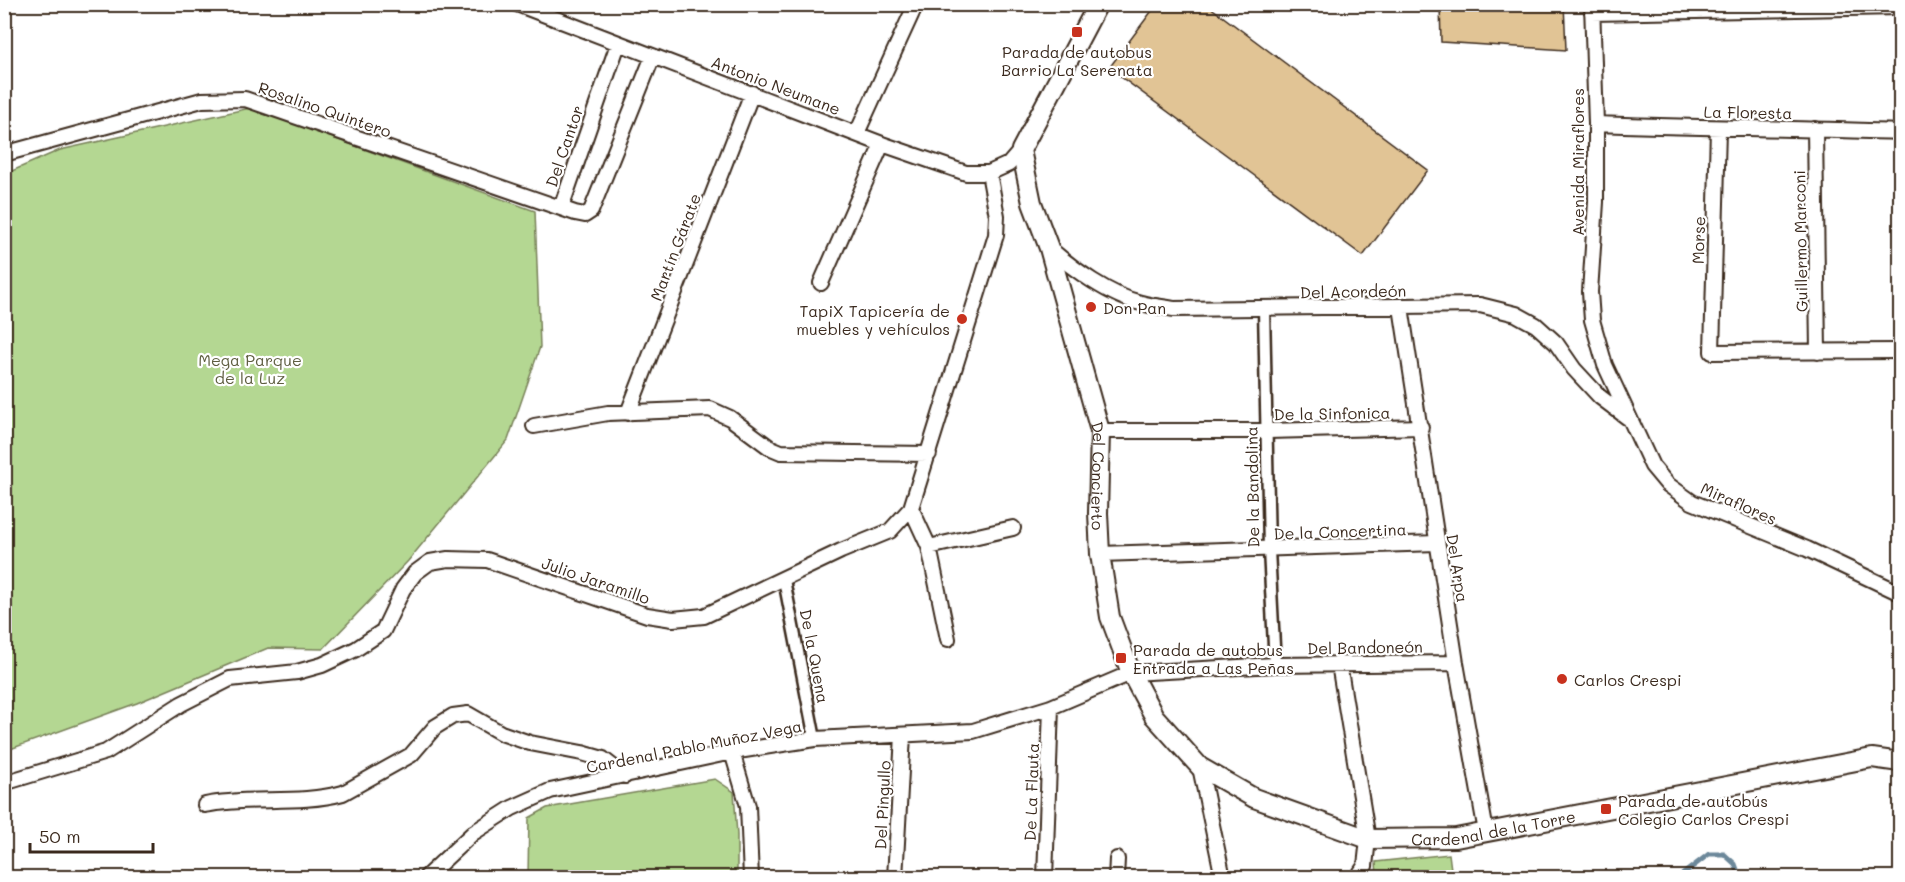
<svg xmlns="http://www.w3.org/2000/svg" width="1905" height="882" font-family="Mali,sans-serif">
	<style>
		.green { fill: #b4d792; stroke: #788058; stroke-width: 1.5 }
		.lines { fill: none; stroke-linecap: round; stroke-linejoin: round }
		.stream { stroke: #6c889a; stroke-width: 5 }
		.building { fill: #e1c495; stroke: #3b2a1e; stroke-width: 1.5 }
		.pedestrian-casing { stroke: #3b2a1e; stroke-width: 15 }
		.minor-casing { stroke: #3b2a1e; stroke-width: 18 }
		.tertiary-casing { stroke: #3b2a1e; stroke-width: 22 }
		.pedestrian { stroke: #fff; stroke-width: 10 }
		.minor { stroke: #fff; stroke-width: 14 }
		.tertiary { stroke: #fff; stroke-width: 18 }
		.poi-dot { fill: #c8321e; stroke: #fff; stroke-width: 2 }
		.labels { text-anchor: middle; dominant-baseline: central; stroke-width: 4.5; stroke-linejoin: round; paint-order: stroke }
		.poi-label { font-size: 16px; fill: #3b2a1e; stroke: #fff; text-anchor: start }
		.street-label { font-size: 16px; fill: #3b2a1e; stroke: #fff }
		.park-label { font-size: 16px; fill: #5f5e41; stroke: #fff }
	</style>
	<rect width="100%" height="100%" fill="#fff"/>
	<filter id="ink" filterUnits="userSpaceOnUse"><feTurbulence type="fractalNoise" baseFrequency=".0167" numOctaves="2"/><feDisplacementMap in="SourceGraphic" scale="12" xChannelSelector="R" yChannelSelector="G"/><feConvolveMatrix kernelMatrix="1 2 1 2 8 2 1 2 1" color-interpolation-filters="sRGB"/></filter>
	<g filter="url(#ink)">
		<!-- green -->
		<path class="green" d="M250 108 535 211 540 347 508 440 408 561 323 649 268 648 137 703 5 751V174L60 150Z
			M715 779 734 792 737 835V877H528L529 818 547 808Z
			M1449 854 1452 877H1377L1376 862Z"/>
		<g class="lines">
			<!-- stream -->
			<path class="stream" d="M1678 878 1709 854H1724L1735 864 1740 878"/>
		</g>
		<!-- building -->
		<path class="building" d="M1157 4H1206L1428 170 1363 256 1109 68Z
			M1440 4H1564L1566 50 1441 42Z"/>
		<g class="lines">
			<defs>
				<path id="pedestrian" d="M1264 308 1269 550 1275 665
					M784 580 815 739"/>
				<path id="minor" d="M517 4 882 144 966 173H989L1009 164 1021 150
					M1592 4 1596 124V202L1590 292 1592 320 1605 365 1652 466 1667 484 1692 502 1807 549 1900 593
					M1592 13 1900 7
					M1596 124C1697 128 1799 128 1900 132
					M1718 129 1712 352 1900 351
					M1815 129 1818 352
					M857 133 916 4
					M4 154 202 100 245 99 575 213 585 215 591 211 653 56
					M561 208 618 44
					M1049 248C1073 269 1110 296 1141 303 1152 306 1163 307 1174 309L1480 305 1516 314 1536 325 1556 343 1574 369 1600 397 1628 418
					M821 283 882 144
					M1401 307 1456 663 1486 832
					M628 413 752 93
					M534 426 608 413 710 409 730 418 769 447 781 452 929 454
					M1100 431H1268L1421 427
					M911 508 929 547 948 639
					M929 547 1013 528
					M1100 554 1437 543
					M1339 664 1368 839 1365 866 1357 878
					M732 752 748 806 751 878
					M1200 767 1223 878
					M4 783 106 752 181 704 230 679 297 672 322 665 356 649 383 631 403 589 415 573 430 562 448 559 487 560 647 615 673 619 704 616 841 551 890 531 911 508 996 235 997 216 989 173
					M205 805C251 796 299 805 343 793L411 755 435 727 453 716 468 714 501 733 530 743 582 753 603 759 625 776
					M425 878 473 833 512 808 550 791 732 752 815 739 973 731 1051 707 1131 673 1275 665 1456 663
					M895 878 903 735
					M1045 878 1051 707
					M1116 878 1117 859"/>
				<g id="tertiary">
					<path id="s1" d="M1098 4 1021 150 1032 203 1049 248 1100 431 1098 513 1100 554 1110 617 1131 673 1154 716 1200 767 1254 798 1368 839 1456 838 1872 758 1900 762"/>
				</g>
			</defs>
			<!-- pedestrian casing -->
			<use href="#pedestrian" class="pedestrian-casing"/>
			<!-- minor casing -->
			<use href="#minor" class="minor-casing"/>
			<!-- tertiary casing -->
			<use href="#tertiary" class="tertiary-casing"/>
			<!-- pedestrian -->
			<use href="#pedestrian" class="pedestrian"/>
			<!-- minor -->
			<use href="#minor" class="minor"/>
			<!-- tertiary -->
			<use href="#tertiary" class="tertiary"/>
		</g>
	</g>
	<!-- markers -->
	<g class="poi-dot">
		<rect x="1071" y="26" width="12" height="12" rx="3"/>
		<circle cx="1091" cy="307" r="6"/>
		<circle cx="962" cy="319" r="6"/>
		<rect x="1115" y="652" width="12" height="12" rx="3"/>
		<circle cx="1562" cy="679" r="6"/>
		<rect x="1600" y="803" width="12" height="12" rx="3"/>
	</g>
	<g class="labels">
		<!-- poi labels -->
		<g class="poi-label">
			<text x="1077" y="51" text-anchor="middle">Parada de autobus<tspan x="1077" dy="18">Barrio La Serenata</tspan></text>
			<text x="1103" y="307">Don Pan</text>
			<text x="950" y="310" text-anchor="end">TapiX Tapicería de<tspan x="950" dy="18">muebles y vehículos</tspan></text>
			<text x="1133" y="649">Parada de autobus<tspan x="1133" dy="18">Entrada a Las Peñas</tspan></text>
			<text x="1574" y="679">Carlos Crespi</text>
			<text x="1618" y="800">Parada de autobús<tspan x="1618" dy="18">Colegio Carlos Crespi</tspan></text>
		</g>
		<!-- street labels -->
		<g class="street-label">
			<text transform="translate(776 85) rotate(21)">Antonio Neumane</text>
			<text transform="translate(325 109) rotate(19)">Rosalino Quintero</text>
			<text transform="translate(1748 112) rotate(1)">La Floresta</text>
			<text transform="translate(564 146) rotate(-71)">Del Cantor</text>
			<text transform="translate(1577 162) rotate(-90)">Avenida Miraflores</text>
			<text transform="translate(1698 240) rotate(-88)">Morse</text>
			<text transform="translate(1800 241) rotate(-91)">Guillermo Marconi</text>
			<text transform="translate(675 247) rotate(-69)">Martín Gárate</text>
			<text transform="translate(1353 291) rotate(-1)">Del Acordeón</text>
			<text transform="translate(1332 413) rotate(-1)">De la Sinfonica</text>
			<text stroke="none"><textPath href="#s1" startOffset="502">Del Concierto</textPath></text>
			<text transform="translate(1252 487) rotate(-91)">De la Bandolina</text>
			<text transform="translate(1739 503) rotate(24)">Miraflores</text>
			<text transform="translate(1340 531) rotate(-2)">De la Concertina</text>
			<text transform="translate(1458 568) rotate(81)">Del Arpa</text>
			<text transform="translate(596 580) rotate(19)">Julio Jaramillo</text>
			<text transform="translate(1365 647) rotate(-1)">Del Bandoneón</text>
			<text transform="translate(815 656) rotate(79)">De la Quena</text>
			<text transform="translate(694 746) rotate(-11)">Cardenal Pablo Muñoz Vega</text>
			<text transform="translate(1031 792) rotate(-88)">De La Flauta</text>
			<text transform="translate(882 805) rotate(-87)">Del Pingullo</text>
			<text stroke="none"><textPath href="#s1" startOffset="1131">Cardenal de la Torre</textPath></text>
		</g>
		<!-- park labels -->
		<g class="park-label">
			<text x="250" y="359">Mega Parque<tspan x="250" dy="18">de la Luz</tspan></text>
		</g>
	</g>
	<!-- margin -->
	<rect width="1905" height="882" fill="none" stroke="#fff" stroke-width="24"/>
	<rect x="12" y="12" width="1881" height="858" fill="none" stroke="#3b2a1e" stroke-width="2" filter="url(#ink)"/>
	<!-- scale -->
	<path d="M30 843v9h123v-9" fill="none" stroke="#3b2a1e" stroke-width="3"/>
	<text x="39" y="843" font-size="18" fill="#3b2a1e" stroke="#ffffff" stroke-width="4.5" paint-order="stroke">50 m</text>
</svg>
